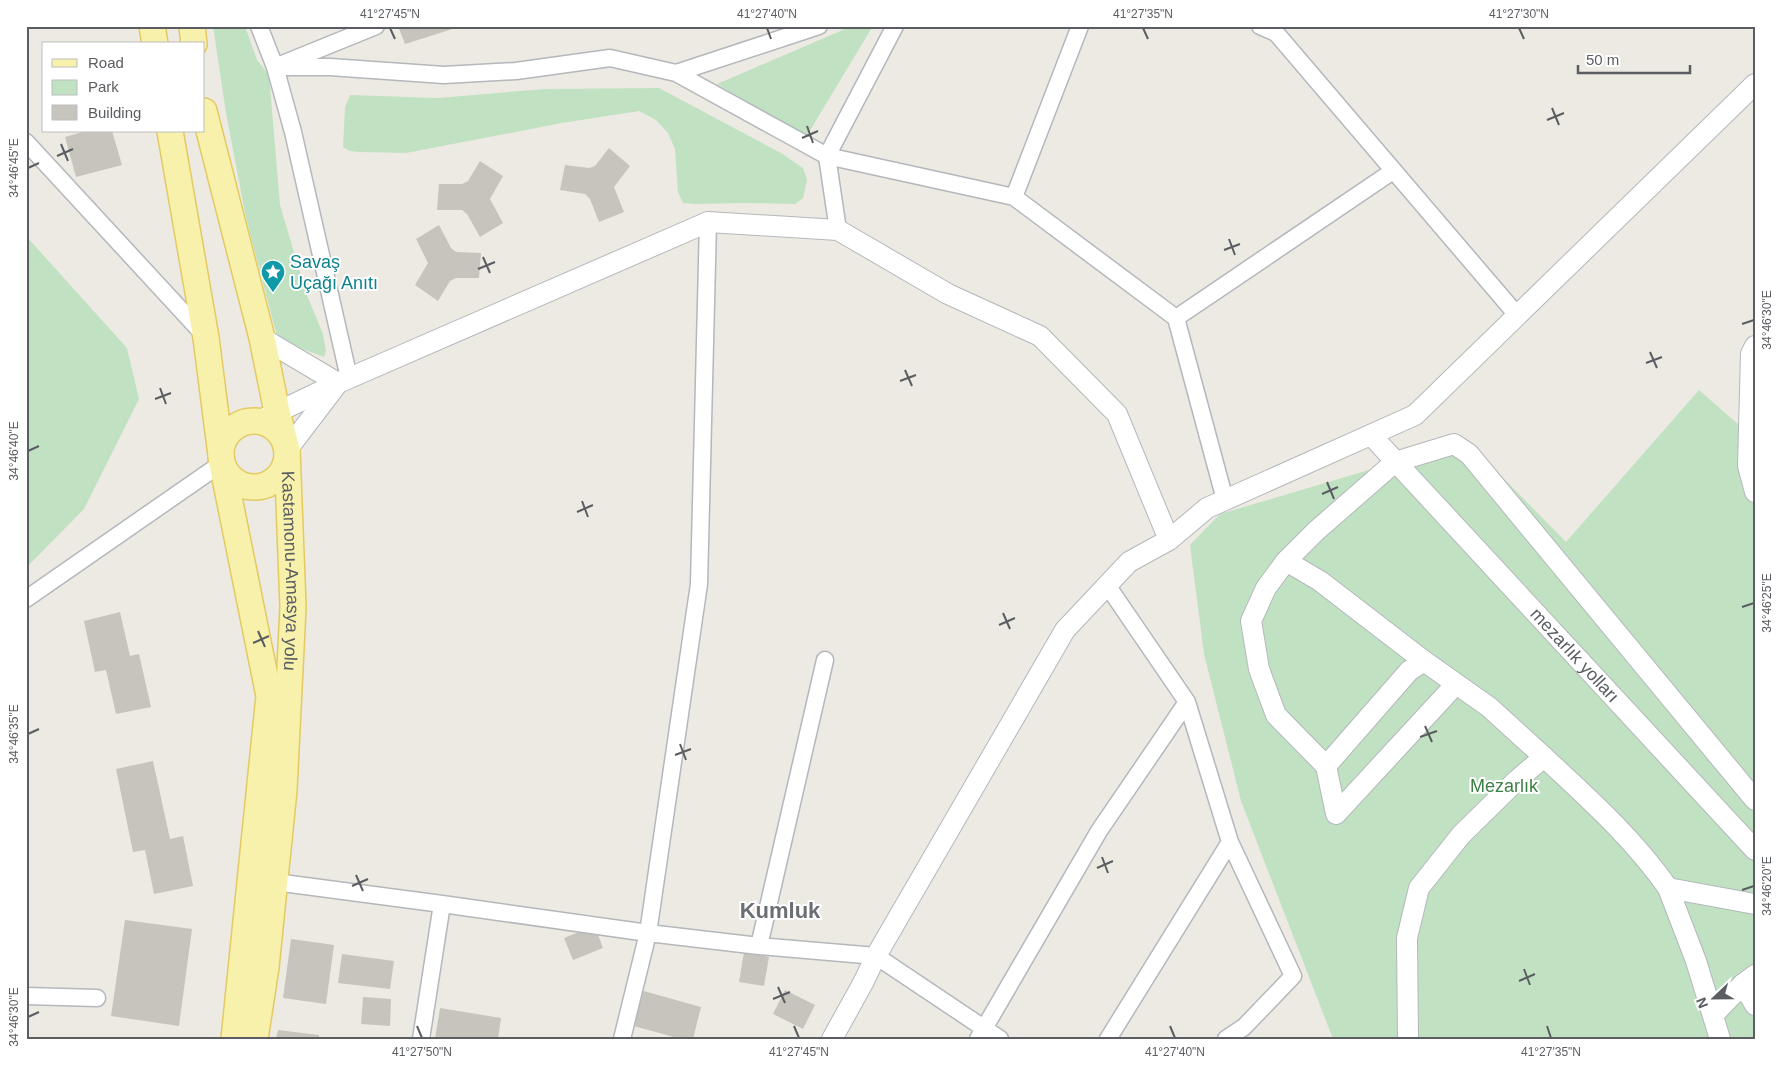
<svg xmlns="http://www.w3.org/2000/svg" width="1781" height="1065" font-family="Helvetica,sans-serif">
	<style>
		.green { fill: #c0e2c3 }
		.building { fill: #c7c4be }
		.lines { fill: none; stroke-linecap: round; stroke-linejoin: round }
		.minor-casing { stroke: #b4b7bb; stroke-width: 19 }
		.tertiary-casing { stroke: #b4b7bb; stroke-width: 22 }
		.primary-casing { stroke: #e4ca62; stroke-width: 28 }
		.minor { stroke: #fff; stroke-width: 16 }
		.tertiary { stroke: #fff; stroke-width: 20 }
		.primary { stroke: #f7f1ab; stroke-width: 25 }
		.ticks { fill: none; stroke: #5a5d61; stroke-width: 2 }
		.labels { text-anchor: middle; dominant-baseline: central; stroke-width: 4; stroke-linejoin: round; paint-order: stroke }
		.culture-label { font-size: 18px; fill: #0d838f; stroke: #fff; text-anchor: start }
		.street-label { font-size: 18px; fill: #5a5d61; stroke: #fff }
		.park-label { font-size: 18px; fill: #3c7f44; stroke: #fff }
		.district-label { font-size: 22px; font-weight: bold; fill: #6b6f73; stroke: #fff }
		.neatline { fill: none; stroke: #5a5d61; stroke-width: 2 }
		.ticks-label { font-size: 12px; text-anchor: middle; fill: #5a5d61 }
	</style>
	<rect width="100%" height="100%" fill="#eceae2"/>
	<!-- green -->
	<path class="green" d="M213 26H245L257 60 269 75 280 205 306 293 323 334 326 351 324 357 278 340 246 218 226 113Z
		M852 26H873L806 137 717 84Z
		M659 88 781 153 803 168 807 180 803 198 795 204 744 203 694 204 683 203 678 192 675 149 668 133 656 120 639 111 562 123 406 153 360 152 350 151 343 147 345 107 350 95 437 98 545 89Z
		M26 236 127 348 139 399 84 509 26 568Z
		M1699 390 1755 439V1039H1333L1241 801 1204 654 1190 545 1220 514 1467 441 1566 542Z"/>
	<!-- building -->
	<path class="building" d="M398 26H459V27L405 44Z
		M86 131H112L122 165 76 177 65 137Z
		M609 148 630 166 614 187 624 212 599 222 590 199 585 194 560 190 565 165 589 168 595 166Z
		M480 161 503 176 490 199 503 223 480 237 467 214 462 210H437L439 184H462L468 181Z
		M439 225 451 248 456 252 481 253 479 278H456L450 281 438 301 415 285 428 263 416 239Z
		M120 612 130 656 139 654 151 707 116 714 106 670 95 672 84 621Z
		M153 761 170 839 183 836 193 886 154 894 145 850 133 852 116 769Z
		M125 920 192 929 179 1026 111 1016Z
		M579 932H597L603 948 573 960 564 938Z
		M291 939 334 945 326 1004 283 998Z
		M744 952 769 957 764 986 739 982Z
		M342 954 394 961 390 989 338 983Z
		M640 990 701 1007 693 1039H681L630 1025Z
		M785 990 815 1005 803 1029 773 1014Z
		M363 997 391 999 390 1026 361 1024Z
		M440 1008 501 1018 498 1039H435Z
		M278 1030 319 1035V1039H276Z"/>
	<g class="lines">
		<defs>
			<path id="minor" d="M259 26 275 67 376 26
				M819 26 676 73 827 156 895 26
				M1080 26 1014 197 1176 318
				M1260 26 1276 33 1517 315
				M26 142 206 337
				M838 230 827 156 1014 197
				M349 378 293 132 275 67H330L444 75 516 71 610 58 676 73
				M1225 500 1176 318 1393 171
				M1107 585 1187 702 1230 842 1108 1039
				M26 599 222 463
				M275 882 442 904 648 933 759 946 876 956 1000 1039
				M759 946 825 660
				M26 996 97 998
				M421 1039 442 904
				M622 1039 648 933 699 584 708 222
				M978 1039 1099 831 1187 702
				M1226 1039 1244 1027 1293 976 1230 842"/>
			<g id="tertiary">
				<path d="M262 338 338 383 287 450"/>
				<path d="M1755 346 1751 354 1748 466 1755 492"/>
				<path d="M259 421 338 383 708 222 838 230 948 294 1040 336 1117 414 1169 540 1129 562 1065 630 876 956 863 983 832 1039"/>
				<path id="s1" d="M1371 435 1755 850"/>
				<path d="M1169 540 1207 508 1415 415 1755 84"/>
				<path d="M1286 561 1320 581 1424 661 1489 707 1544 757"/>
				<path d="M1424 661 1409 671 1326 766 1276 715 1259 669 1251 621 1266 588 1286 561 1316 531 1395 462 1454 444 1469 454 1755 800"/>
				<path d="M1326 766 1336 814 1456 684"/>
				<path d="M1743 984 1755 1005"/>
				<path d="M1714 1014 1743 984 1755 975"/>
				<path d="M1408 1039 1407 938 1419 888 1461 835 1517 780 1544 757C1588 798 1633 838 1668 888"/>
				<path d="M1720 1039 1696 961 1668 888 1755 904"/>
			</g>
			<g id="primary">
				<path d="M152 26 155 44"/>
				<path d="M192 26 194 44"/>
				<path id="s2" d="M204 111 262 338 277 412 287 450 293 607 284 790 266 967 255 1039"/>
				<path d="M170 131 206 338 222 463 269 696 234 1039"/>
				<circle cx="254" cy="454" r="33"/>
			</g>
		</defs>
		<!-- minor casing -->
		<use href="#minor" class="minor-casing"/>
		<!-- tertiary casing -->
		<use href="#tertiary" class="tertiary-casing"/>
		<!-- primary casing -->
		<use href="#primary" class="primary-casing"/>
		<!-- minor -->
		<use href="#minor" class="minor"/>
		<!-- tertiary -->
		<use href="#tertiary" class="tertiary"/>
		<!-- primary -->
		<use href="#primary" class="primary"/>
	</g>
	<!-- ticks -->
	<path class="ticks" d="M390 28 395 39M767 28 771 39M1143 28 1148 39M1519 28 1524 39M1552 108 1559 125M1547 120 1564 113M807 126 813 143M802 138 818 131M61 144 68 161M57 156 73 149M28 168 39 163M1229 239 1235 255M1224 250 1240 244M483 257 490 273M478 269 495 262M1742 324 1754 320M1650 352 1657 368M1646 363 1662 357M905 370 912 386M900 381 916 375M160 388 166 404M155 399 171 393M28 451 39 446M1327 482 1334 499M1322 494 1338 487M582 501 588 517M577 512 593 505M1742 607 1754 603M1003 613 1010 629M999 625 1015 618M258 631 265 647M253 643 269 636M1425 726 1432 742M28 734 39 729M1420 737 1437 731M680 744 686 760M675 755 691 749M1102 857 1108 873M1097 868 1113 861M356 875 363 891M352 886 368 879M1742 890 1754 886M1524 969 1530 985M1519 981 1535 974M778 987 785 1003M773 999 790 992M28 1017 39 1012M417 1026 422 1038M794 1026 799 1038M1170 1026 1175 1038M1547 1026 1551 1038"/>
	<!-- icons -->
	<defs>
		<symbol id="sight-pin" viewBox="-11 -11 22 30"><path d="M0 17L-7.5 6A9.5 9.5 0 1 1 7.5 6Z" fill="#0f9aa8" stroke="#fff"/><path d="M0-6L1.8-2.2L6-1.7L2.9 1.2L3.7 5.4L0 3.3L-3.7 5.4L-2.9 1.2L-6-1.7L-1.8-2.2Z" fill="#fff"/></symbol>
	</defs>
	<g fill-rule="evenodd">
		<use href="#sight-pin" x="259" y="258" width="28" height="38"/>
	</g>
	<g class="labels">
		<!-- culture labels -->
		<g class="culture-label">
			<text x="290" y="262">Savaş<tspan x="290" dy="21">Uçağı Anıtı</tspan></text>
		</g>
		<!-- street labels -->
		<g class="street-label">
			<text stroke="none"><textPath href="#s2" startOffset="470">Kastamonu-Amasya yolu</textPath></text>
			<text stroke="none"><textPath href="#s1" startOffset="300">mezarlık yolları</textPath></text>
		</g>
		<!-- park labels -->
		<g class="park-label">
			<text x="1504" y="786">Mezarlık</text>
		</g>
		<!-- district labels -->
		<g class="district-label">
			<text x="780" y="910">Kumluk</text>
		</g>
	</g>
	<!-- border -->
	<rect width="1781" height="1065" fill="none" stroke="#ffffff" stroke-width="55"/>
	<!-- legend -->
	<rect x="42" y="42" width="162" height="90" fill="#ffffff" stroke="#bdbec0"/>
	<rect x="52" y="59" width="25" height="8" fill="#f7f1ab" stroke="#bdbec0"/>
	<text x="88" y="68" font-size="15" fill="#5a5d61">Road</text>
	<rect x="52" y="80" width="25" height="15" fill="#c0e2c3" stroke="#bdbec0"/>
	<text x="88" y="92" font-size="15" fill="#5a5d61">Park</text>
	<rect x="52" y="105" width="25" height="15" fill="#c7c4be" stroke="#bdbec0"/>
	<text x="88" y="118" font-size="15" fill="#5a5d61">Building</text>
	<!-- north arrow -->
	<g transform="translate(1714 998) rotate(248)" stroke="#ffffff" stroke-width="4" paint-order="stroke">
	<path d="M0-4L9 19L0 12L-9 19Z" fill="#5a5d61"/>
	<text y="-8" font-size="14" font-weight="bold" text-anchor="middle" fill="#5a5d61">N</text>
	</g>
	<!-- scale -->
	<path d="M1578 65v8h112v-8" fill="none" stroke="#5a5d61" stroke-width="2.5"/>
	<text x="1586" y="65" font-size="15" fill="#5a5d61" stroke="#ffffff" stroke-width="4" paint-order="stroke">50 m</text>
	<rect x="28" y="28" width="1726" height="1010" class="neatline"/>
	<g class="ticks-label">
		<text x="390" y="18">41°27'45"N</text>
		<text x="767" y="18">41°27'40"N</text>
		<text x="1143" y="18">41°27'35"N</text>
		<text x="1519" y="18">41°27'30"N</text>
		<text transform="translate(14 168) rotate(-90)" y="4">34°46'45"E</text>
		<text transform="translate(1767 320) rotate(-90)" y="4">34°46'30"E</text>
		<text transform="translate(14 451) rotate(-90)" y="4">34°46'40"E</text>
		<text transform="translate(1767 603) rotate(-90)" y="4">34°46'25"E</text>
		<text transform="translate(14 734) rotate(-90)" y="4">34°46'35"E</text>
		<text transform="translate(1767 886) rotate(-90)" y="4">34°46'20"E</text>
		<text transform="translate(14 1017) rotate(-90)" y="4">34°46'30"E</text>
		<text x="422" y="1056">41°27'50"N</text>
		<text x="799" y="1056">41°27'45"N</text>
		<text x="1175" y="1056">41°27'40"N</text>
		<text x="1551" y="1056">41°27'35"N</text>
	</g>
</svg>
